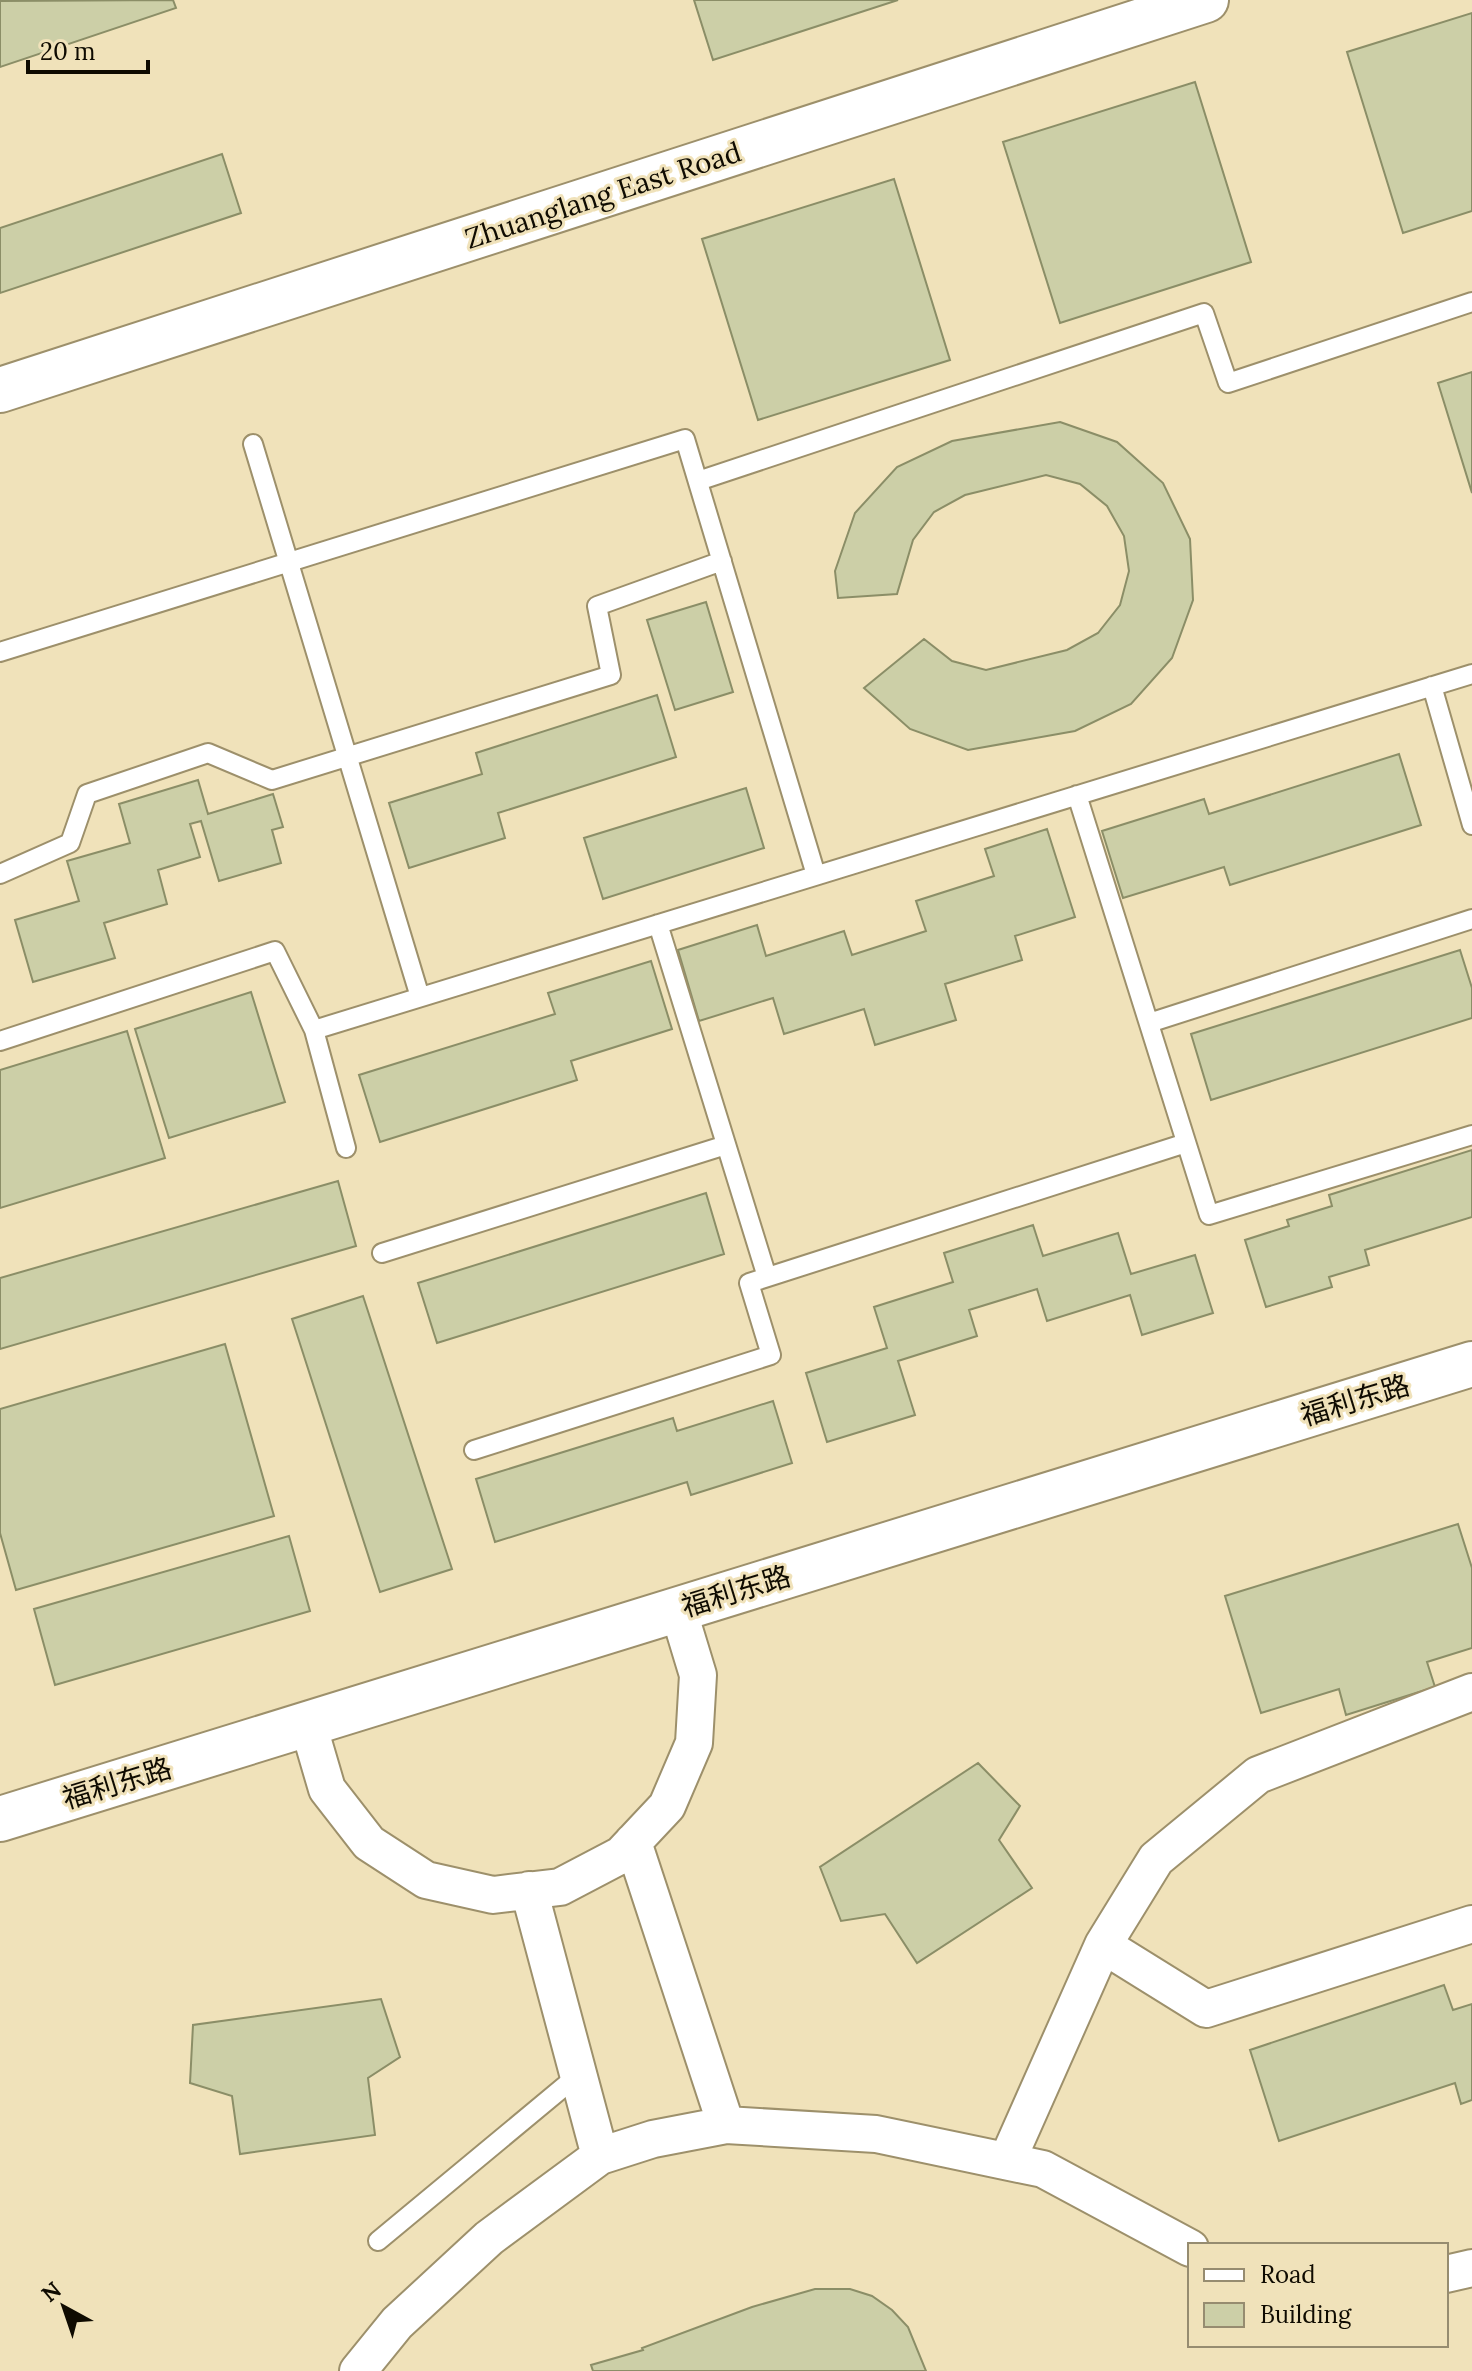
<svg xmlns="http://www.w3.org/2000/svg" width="1472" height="2371" font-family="Lora,'Noto Sans SC',serif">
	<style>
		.building { fill: #cccfa7; stroke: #8b8e67; stroke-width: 2 }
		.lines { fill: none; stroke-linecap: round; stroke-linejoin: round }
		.service-casing { stroke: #9d906b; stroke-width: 22 }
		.minor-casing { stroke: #9d906b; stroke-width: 40 }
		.tertiary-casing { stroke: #9d906b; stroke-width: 48 }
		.secondary-casing { stroke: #9d906b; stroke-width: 48 }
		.service { stroke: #fff; stroke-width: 18 }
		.minor { stroke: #fff; stroke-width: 36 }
		.tertiary { stroke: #fff; stroke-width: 44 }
		.secondary { stroke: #fff; stroke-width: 44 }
		.labels { text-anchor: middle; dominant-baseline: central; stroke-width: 6; stroke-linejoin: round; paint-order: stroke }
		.street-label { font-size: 28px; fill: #0f0b01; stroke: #f0e2ba }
	</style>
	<rect width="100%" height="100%" fill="#f0e2ba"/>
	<!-- building -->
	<path class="building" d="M173 0 176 8 0 67V1Z
		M694 0H898L713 60Z
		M1472 13V211L1403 233 1347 52Z
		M1195 82 1251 262 1060 323 1003 142Z
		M222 154 241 213 0 293V228Z
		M894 179 950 360 758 420 702 239Z
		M1472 372V493L1438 383Z
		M1060 422 1117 442 1163 483 1190 539 1193 600 1172 658 1131 704 1075 731 968 750 910 729 864 688 924 639 952 661 986 670 1067 650 1098 633 1120 605 1129 571 1124 536 1107 506 1080 484 1046 475 965 495 934 512 913 540 897 594 838 598 835 571 855 513 897 467 952 441Z
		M706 602 733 692 675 710 647 620Z
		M657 695 676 757 498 813 505 838 409 868 389 803 482 774 476 753Z
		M1399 754 1421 825 1230 885 1224 867 1123 898 1102 831 1204 799 1209 814Z
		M198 780 208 814 273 794 283 827 272 830 281 863 219 881 201 821 190 824 200 857 158 870 167 904 104 923 115 958 33 982 15 920 79 901 67 861 130 843 119 804Z
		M746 788 764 848 603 899 584 838Z
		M1047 829 1075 917 1015 936 1022 960 945 984 956 1020 875 1045 864 1009 784 1034 773 998 699 1021 678 950 757 925 766 956 844 931 852 955 926 931 916 901 994 876 985 849Z
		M1460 950 1472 988V1018L1211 1100 1191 1034Z
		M651 961 672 1029 571 1061 577 1080 380 1142 359 1075 555 1014 548 993Z
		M251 992 285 1102 169 1138 135 1029Z
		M127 1031 165 1158 0 1208V1070Z
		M1472 1150V1217L1365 1250 1369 1265 1329 1277 1332 1287 1266 1307 1245 1240 1289 1226 1287 1220 1332 1206 1329 1195Z
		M338 1181 356 1246 0 1349V1278Z
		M706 1193 724 1254 437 1343 418 1283Z
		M1033 1225 1043 1256 1118 1233 1131 1274 1195 1255 1213 1313 1142 1335 1130 1295 1047 1321 1037 1289 969 1310 977 1336 898 1361 915 1415 827 1442 806 1373 887 1348 874 1307 953 1282 944 1253Z
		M363 1296 452 1569 380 1592 292 1319Z
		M225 1344 274 1516 16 1590 0 1533V1409Z
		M773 1401 792 1463 691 1495 687 1482 495 1542 476 1479 673 1418 677 1431Z
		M1458 1524 1472 1568V1648L1427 1662 1435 1687 1346 1715 1339 1689 1261 1713 1225 1596Z
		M289 1536 310 1611 55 1685 34 1609Z
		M978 1763 1020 1806 999 1840 1032 1888 917 1963 885 1914 841 1921 820 1867Z
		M1444 1985 1453 2010 1472 2004V2100L1461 2104 1455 2083 1279 2141 1250 2050Z
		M381 1999 400 2057 368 2078 375 2135 240 2154 232 2096 190 2083 193 2025Z
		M815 2289H850L872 2296 892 2310 908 2327 926 2371H593L591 2365 643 2350 642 2348 752 2307Z"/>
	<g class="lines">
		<defs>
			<path id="service" d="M253 444 420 997
				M698 481 1204 313 1228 383 1472 302
				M0 652 685 439 816 875
				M1432 686 1472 825
				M1077 795 1209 1215 1472 1135
				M0 874 70 843 87 794 208 753 272 780 611 675 597 606 722 561
				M658 924 767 1277
				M1149 1023 1472 919
				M0 1041 275 951 314 1030
				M346 1148 314 1030 1472 674
				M382 1253 726 1145
				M474 1450 771 1355 749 1283 1186 1143
				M378 2241 578 2075"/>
			<path id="minor" d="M308 1724 327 1789 369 1843 426 1880 493 1895 560 1887 621 1855 667 1806 694 1743 698 1675 678 1609
				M633 1842 726 2125
				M529 1890 600 2156
				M1103 1945 1156 1859 1258 1775 1472 1692
				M1007 2161 1103 1945 1206 2009 1472 1924
				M1446 2274 1472 2268
				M358 2371 397 2323 489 2238 600 2156 653 2139 726 2125 876 2134 1043 2169 1190 2248"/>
			<path id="tertiary" d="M0 390 1206 0"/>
			<path id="secondary" d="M0 1819 1472 1364"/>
		</defs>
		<!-- service casing -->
		<use href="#service" class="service-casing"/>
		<!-- minor casing -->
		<use href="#minor" class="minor-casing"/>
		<!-- tertiary casing -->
		<use href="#tertiary" class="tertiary-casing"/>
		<!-- secondary casing -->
		<use href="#secondary" class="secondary-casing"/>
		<!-- service -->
		<use href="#service" class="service"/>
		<!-- minor -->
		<use href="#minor" class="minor"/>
		<!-- tertiary -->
		<use href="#tertiary" class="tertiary"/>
		<!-- secondary -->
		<use href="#secondary" class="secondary"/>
	</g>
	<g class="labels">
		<!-- street labels -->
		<g class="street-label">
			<text transform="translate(603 195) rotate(-18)">Zhuanglang East Road</text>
			<text transform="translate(1355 1400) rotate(-17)">福利东路</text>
			<text transform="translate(736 1591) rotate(-17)">福利东路</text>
			<text transform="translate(117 1783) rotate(-17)">福利东路</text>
		</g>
	</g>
	<!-- legend -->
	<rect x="1188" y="2243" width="260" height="104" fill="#f0e2ba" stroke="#968c70" stroke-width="2"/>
	<rect x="1204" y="2269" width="40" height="12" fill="#ffffff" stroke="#968c70" stroke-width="2"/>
	<text x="1260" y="2283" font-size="24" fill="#0f0b01">Road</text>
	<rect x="1204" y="2303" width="40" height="24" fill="#cccfa7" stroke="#968c70" stroke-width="2"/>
	<text x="1260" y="2323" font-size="24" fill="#0f0b01">Building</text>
	<!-- north arrow -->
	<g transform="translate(64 2307) rotate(320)" stroke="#f0e2ba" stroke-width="6" paint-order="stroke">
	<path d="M0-6L14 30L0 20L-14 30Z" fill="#0f0b01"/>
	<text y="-12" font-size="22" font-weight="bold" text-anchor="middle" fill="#0f0b01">N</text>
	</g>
	<!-- scale -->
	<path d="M28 60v12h120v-12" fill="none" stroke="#0f0b01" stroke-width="4"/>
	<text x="40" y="60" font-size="24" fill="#0f0b01" stroke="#f0e2ba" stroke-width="6" paint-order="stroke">20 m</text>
</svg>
